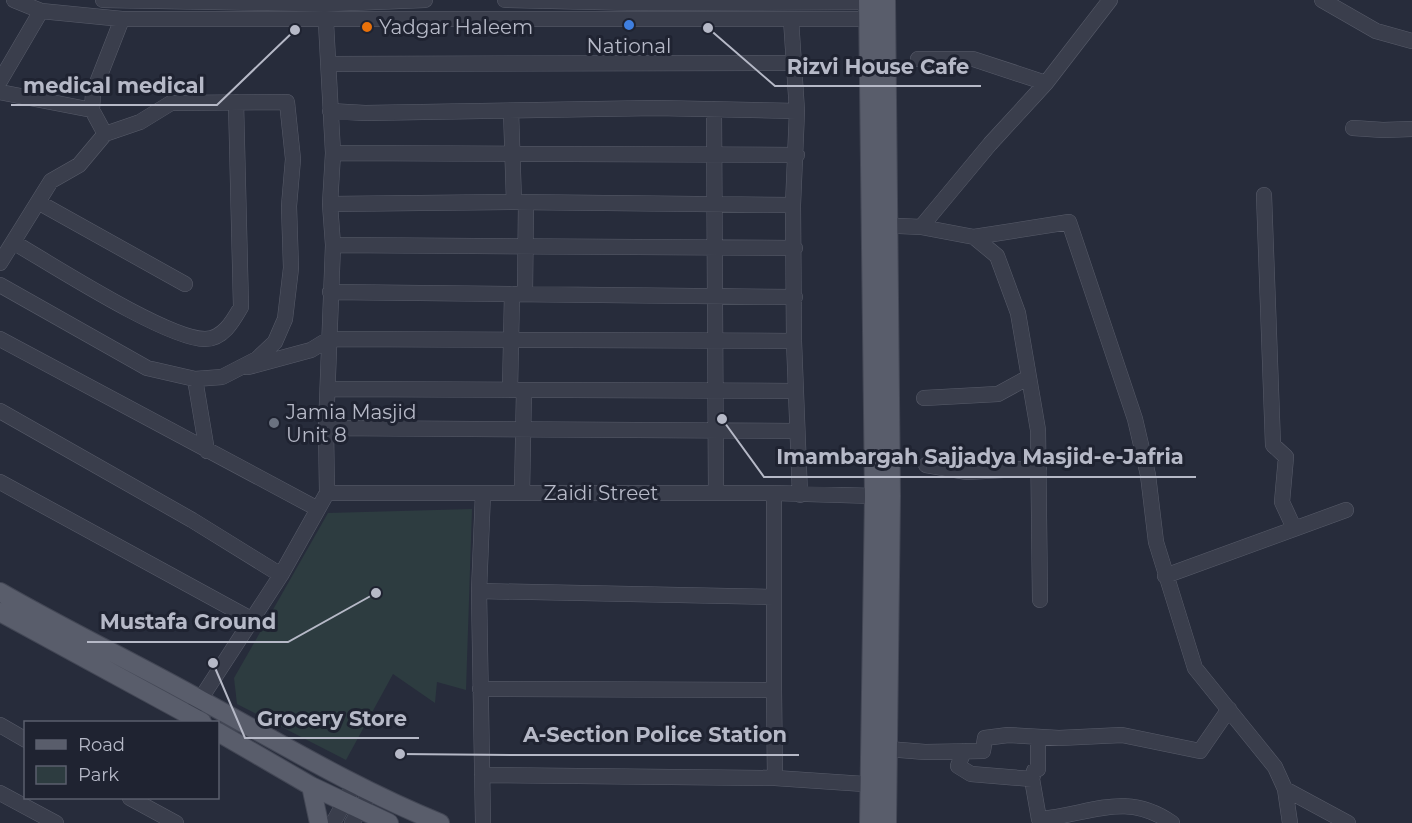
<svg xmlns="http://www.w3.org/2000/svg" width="1412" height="823" font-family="Montserrat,sans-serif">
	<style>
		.green { fill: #2d3c40 }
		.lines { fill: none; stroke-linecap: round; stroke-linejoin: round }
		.minor-casing { stroke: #585c6a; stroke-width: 16 }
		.major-casing { stroke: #434755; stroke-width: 20 }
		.minor { stroke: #3a3e4c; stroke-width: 15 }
		.major { stroke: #595d6b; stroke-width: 18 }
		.shop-dot { fill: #3f7fe0; stroke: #1f2331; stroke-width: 2 }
		.food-dot { fill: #e8710a; stroke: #1f2331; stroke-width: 2 }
		.worship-dot { fill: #6b7280; stroke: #1f2331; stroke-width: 2 }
		.labels { text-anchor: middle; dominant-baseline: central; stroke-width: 6; stroke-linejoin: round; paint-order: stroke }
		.poi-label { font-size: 20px; fill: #b6b9c7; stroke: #1f2331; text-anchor: start }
		.street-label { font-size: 20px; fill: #b6b9c7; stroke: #1f2331 }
		.leader { fill: none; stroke: #b6b9c7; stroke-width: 2 }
		.callout-dot { fill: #b6b9c7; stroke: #1f2331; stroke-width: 2 }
		.callout-label { font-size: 21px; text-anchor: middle; font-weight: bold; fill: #b6b9c7; stroke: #1f2331; stroke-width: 6; stroke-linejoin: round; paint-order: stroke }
	</style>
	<rect width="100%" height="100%" fill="#272c3b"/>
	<!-- green -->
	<path class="green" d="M472 509 466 690 437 682 435 703 393 674 346 760 237 704 234 678 328 513Z"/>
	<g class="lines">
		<defs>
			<path id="minor" d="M14 0 41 11 122 19H880
				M103 0 325 4 425 0
				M505 0 638 3 877 2
				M1322 0 1376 31 1412 41
				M791 19 797 111 793 205 794 341 800 495
				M918 59H973L1046 83
				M328 64 793 63
				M0 81 41 11
				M0 92 92 110
				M714 109 716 493
				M330 111 365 113 656 108 797 111
				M511 111 514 202
				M1353 128 1383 130 1412 129
				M333 153 797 155
				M1264 195 1273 445 1286 457 1282 502 1294 528
				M38 202 185 284
				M330 204 514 202 793 205
				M878 225 921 227 990 144 1046 83 1110 0
				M921 227 974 237 997 256 1018 313 1038 430 1040 600
				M974 237 1069 222 1135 419 1148 475 1156 542 1195 668 1275 767 1285 789 1290 823
				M13 242C51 264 167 339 205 339 223 339 233 321 241 307L236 102
				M333 245 795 248
				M0 263 51 181 79 165 105 134
				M0 285 147 368 195 379 222 377 257 359 275 342 285 319 291 268 289 206 293 159 287 102 171 103 140 122 105 134 92 110 93 93 122 19
				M330 292 795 297
				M525 294 526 202
				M0 339 318 509
				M248 367 311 350 329 339 794 341
				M195 379 207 451
				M329 389 795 391
				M510 390 512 294
				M924 398 998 394 1029 377
				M0 411 192 520 281 575
				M326 428 797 431
				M926 465 967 472 1039 468
				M0 482 251 619
				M327 493H774L874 496
				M483 493 479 591 483 823
				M522 493 524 390
				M1165 576 1346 510
				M479 591 774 597
				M480 689 774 690 775 778
				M774 690V493
				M194 709 281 575 327 493 326 428 333 245 330 204 333 153 325 4
				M0 725 26 740
				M1038 737V769L1034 771 1032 779 1039 819C1090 815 1125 790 1172 823
				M888 749 925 752 983 751 985 738 1008 735 1059 738 1122 735 1200 751 1229 709
				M964 751 958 766 971 774 1032 779
				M482 775 775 778 879 785
				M1285 789 1348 823
				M0 793 56 823
				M130 798 176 823
				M333 823 354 785
				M352 823 370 793"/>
			<path id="major" d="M868 0 874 496 869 823
				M886 0 891 496 887 823
				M0 592C66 630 135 663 201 700 280 743 356 789 440 823
				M0 612 202 722
				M218 732 311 786 389 823
				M311 786 319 823"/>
		</defs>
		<!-- minor casing -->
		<use href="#minor" class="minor-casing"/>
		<!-- major casing -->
		<use href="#major" class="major-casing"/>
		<!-- minor -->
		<use href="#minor" class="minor"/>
		<!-- major -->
		<use href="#major" class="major"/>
	</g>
	<!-- markers -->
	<circle class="shop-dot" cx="629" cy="25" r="6"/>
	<circle class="food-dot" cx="367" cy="27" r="6"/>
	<circle class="worship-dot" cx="274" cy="423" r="6"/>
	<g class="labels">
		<!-- poi labels -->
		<g class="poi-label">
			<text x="379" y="27">Yadgar Haleem</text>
			<text x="629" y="46" text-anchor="middle">National</text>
			<text x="286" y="412">Jamia Masjid<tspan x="286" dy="23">Unit 8</tspan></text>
		</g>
		<!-- street labels -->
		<g class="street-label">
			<text x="601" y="493">Zaidi Street</text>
		</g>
	</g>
	<!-- callouts -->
	<path class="leader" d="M708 28L775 86H981M295 30L217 105H11M722 419L764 477H1196M376 593L288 642H87M213 663L245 738H419M400 754L511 755H799"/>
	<g class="callout-dot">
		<circle cx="708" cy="28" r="6"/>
		<circle cx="295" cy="30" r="6"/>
		<circle cx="722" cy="419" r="6"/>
		<circle cx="376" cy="593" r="6"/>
		<circle cx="213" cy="663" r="6"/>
		<circle cx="400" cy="754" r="6"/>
	</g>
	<g class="callout-label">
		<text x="878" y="74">Rizvi House Cafe</text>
		<text x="114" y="93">medical medical</text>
		<text x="980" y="464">Imambargah Sajjadya Masjid-e-Jafria</text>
		<text x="188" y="629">Mustafa Ground</text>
		<text x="332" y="726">Grocery Store</text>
		<text x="655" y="742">A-Section Police Station</text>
	</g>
	<!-- legend -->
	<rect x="24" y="721" width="195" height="78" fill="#1f2331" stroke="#5b5f6d" stroke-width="1.5"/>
	<rect x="36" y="740" width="30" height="9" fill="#595d6b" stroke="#5b5f6d" stroke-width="1.5"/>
	<text x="78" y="751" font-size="18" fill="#b6b9c7">Road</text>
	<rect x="36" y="766" width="30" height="18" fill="#2d3c40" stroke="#5b5f6d" stroke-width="1.5"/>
	<text x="78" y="781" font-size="18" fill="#b6b9c7">Park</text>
</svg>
